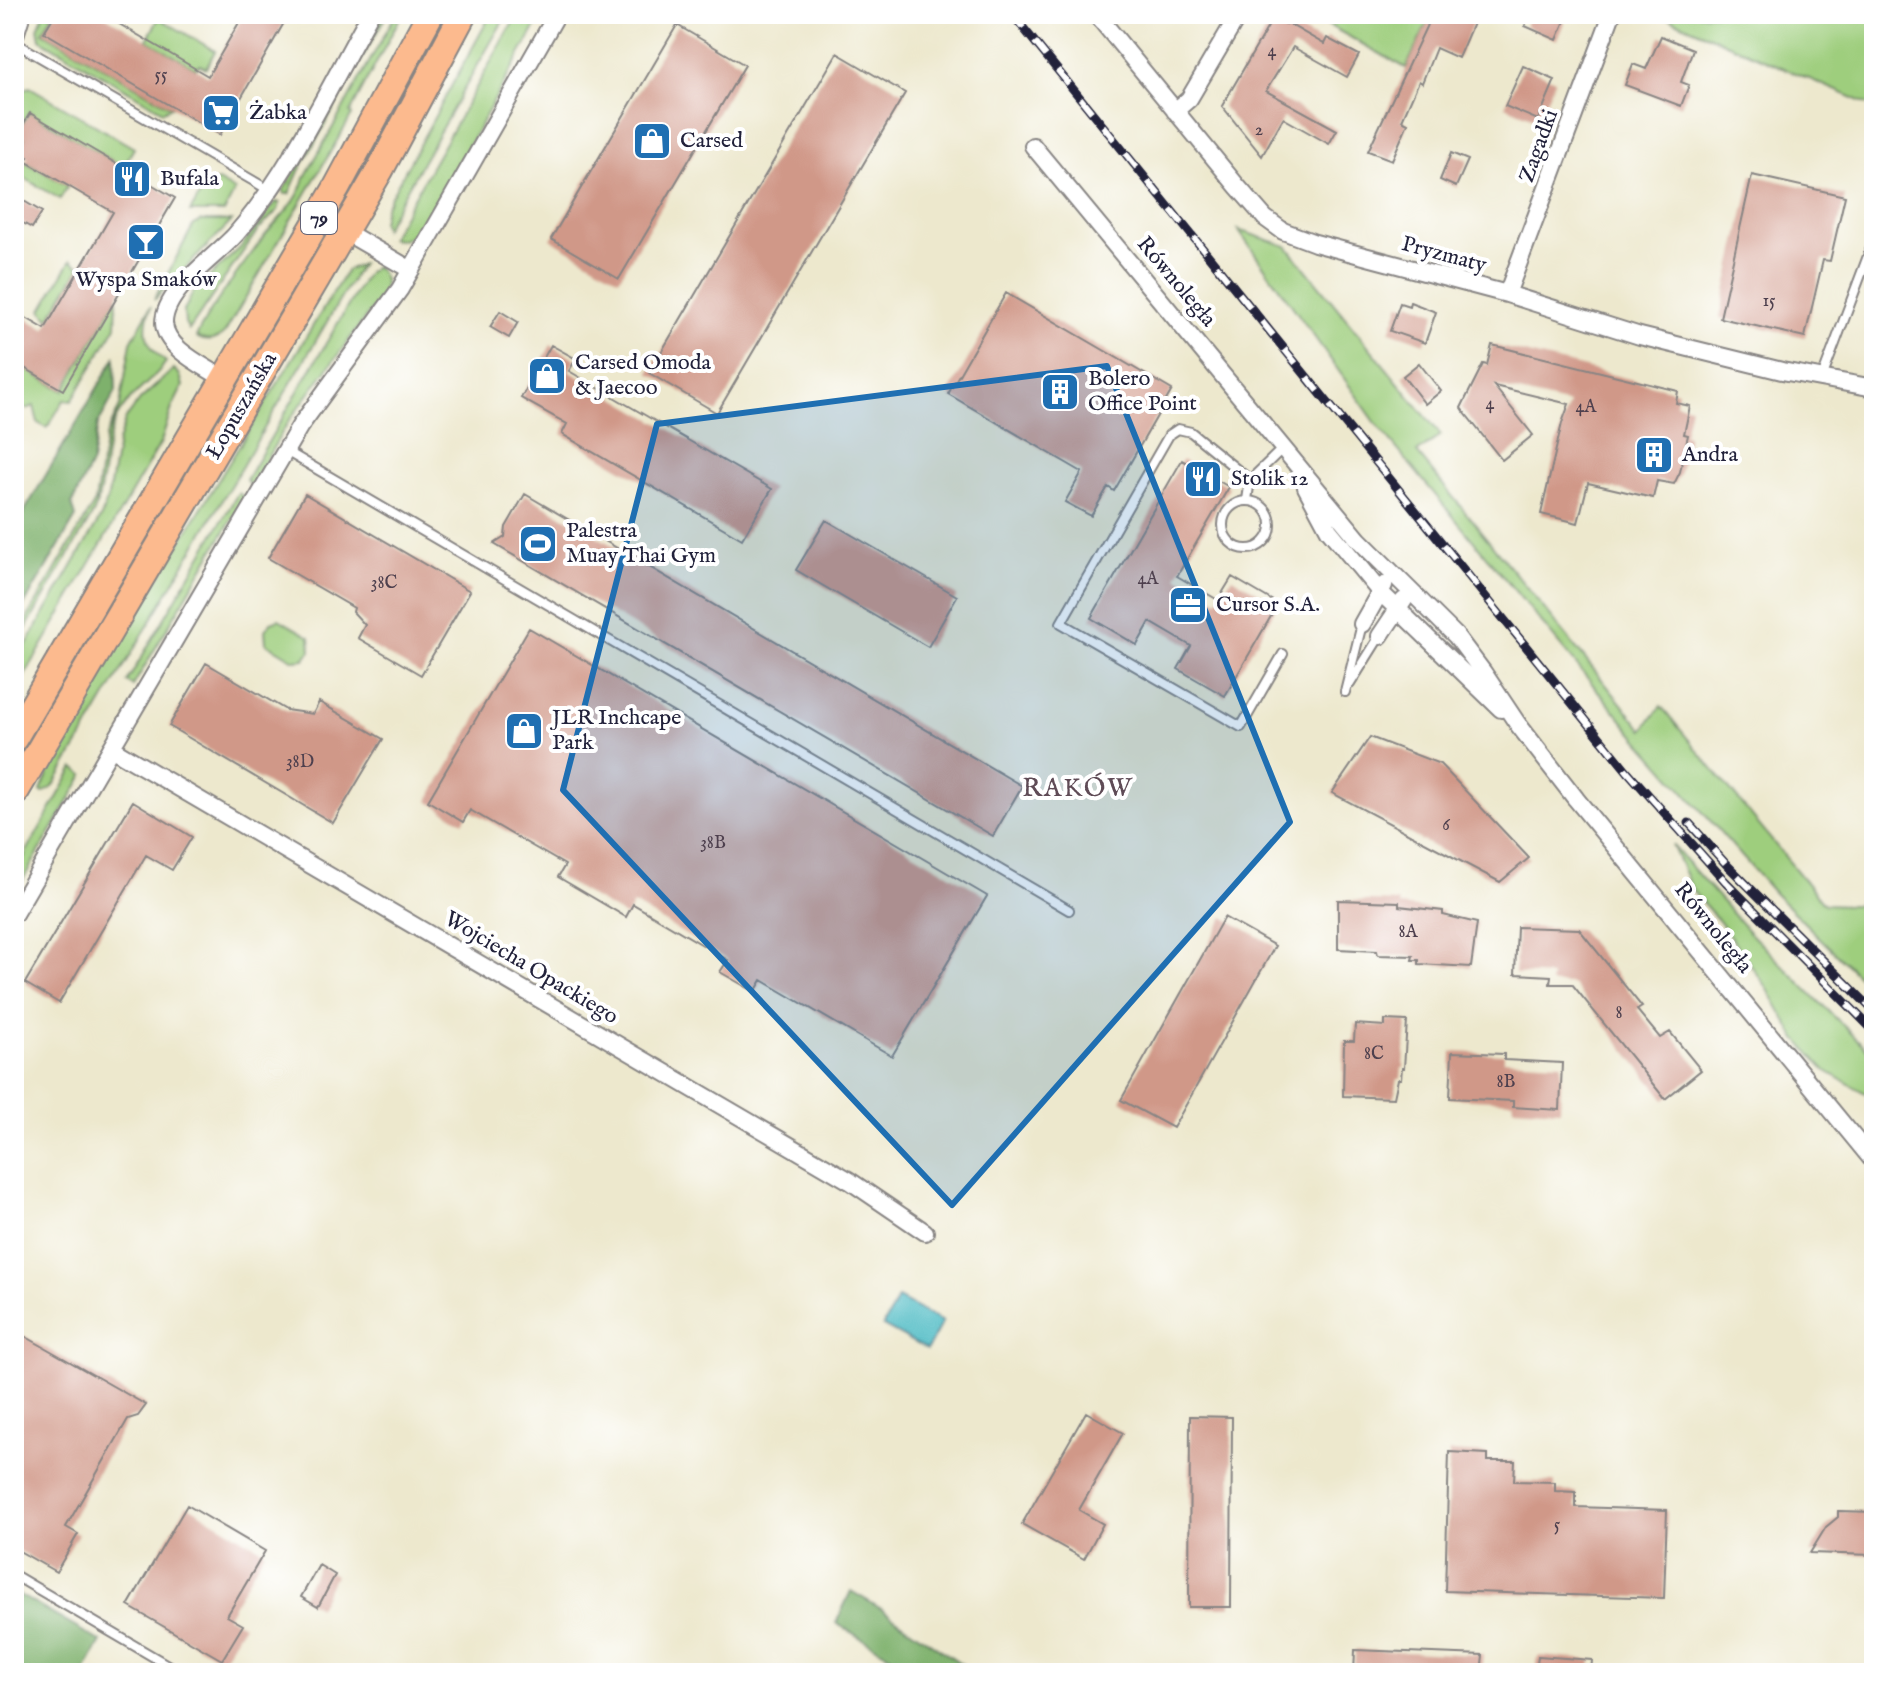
<svg xmlns="http://www.w3.org/2000/svg" width="1888" height="1687" font-family="'IM FELL English',serif">
	<style>
		.green { fill: #9ece7d; stroke: #60785c; stroke-width: 2 }
		.forest { fill: #7eb16c; stroke: #506a54; stroke-width: 2 }
		.water { fill: #4ab9c2; stroke: #366e7e; stroke-width: 2 }
		.building { fill: #d09888 }
		.lines { fill: none; stroke-linecap: round; stroke-linejoin: round }
		.lane-casing { stroke: #888584; stroke-width: 12 }
		.street-casing { stroke: #888584; stroke-width: 20 }
		.primary-casing { stroke: #888584; stroke-width: 30 }
		.lane { stroke: #fff; stroke-width: 8 }
		.street { stroke: #fff; stroke-width: 16 }
		.primary { stroke: #fcba8e; stroke-width: 26 }
		.rail-casing { stroke: #22223b; stroke-width: 9 }
		.rail { stroke: #fff; stroke-width: 6; stroke-dasharray: 18; stroke-linecap: butt }
		.marked { fill: #1f6fb2; fill-opacity: 0.2; stroke: #1f6fb2; stroke-width: 6; stroke-linejoin: round }
		.labels { text-anchor: middle; dominant-baseline: central; stroke-width: 8; stroke-linejoin: round; paint-order: stroke }
		.number-label { font-size: 18px; fill: #4e404e }
		.shield { fill: #fff; stroke: #646476; stroke-width: 2 }
		.shield-label { font-size: 20px; font-weight: bold; fill: #22223b }
		.poi-label { font-size: 22px; fill: #22223b; stroke: #fff; text-anchor: start }
		.street-label { font-size: 22px; fill: #22223b; stroke: #fff }
		.quarter-label { font-size: 26px; letter-spacing: 2px; fill: #5f4b56; stroke: #fff }
	</style>
	<rect width="100%" height="100%" fill="#fff"/>
	<filter id="ink" filterUnits="userSpaceOnUse"><feTurbulence type="fractalNoise" baseFrequency=".0125" numOctaves="2"/><feDisplacementMap in="SourceGraphic" scale="16" xChannelSelector="R" yChannelSelector="G"/><feConvolveMatrix kernelMatrix="1 2 1 2 8 2 1 2 1" color-interpolation-filters="sRGB"/></filter>
	<filter id="wash" filterUnits="userSpaceOnUse"><feTurbulence type="fractalNoise" baseFrequency=".006" numOctaves="4" result="noise"/><feDisplacementMap in="SourceGraphic" scale="32" xChannelSelector="R" yChannelSelector="G"/><feGaussianBlur stdDeviation="1.8" result="paint"/><feColorMatrix in="noise" values="0 0 0 0 0 0 0 0 0 0 0 0 0 0 0 0 0 1.4 0 .05"/><feComposite in="paint" operator="in"/></filter>
	<g filter="url(#wash)">
		<rect width="100%" height="100%" fill="#ede8cd"/>
		<!-- green -->
		<path class="green" d="M44 14H53L43 32 171 107 163 111 40 39 38 28Z
			M383 14H387L299 171 289 194H285L283 191Z
			M396 14H402L350 113 352 115 226 331C219 341 207 343 196 337 213 303 240 270 263 238 278 218 299 203 305 177Z
			M491 14H507L384 229 382 222 385 207Z
			M518 14H543L422 228C412 236 404 242 390 239Z
			M1308 14H1432L1406 68Z
			M1659 14H1874V107Z
			M159 18 215 51 206 68 199 64 196 69 147 40Z
			M30 87 134 148 123 167 29 112 17 133 25 138 15 156 68 186 60 199 14 172V102L21 90Z
			M218 181 235 191 224 212H190L206 184Z
			M276 202 280 203 278 210 258 230 189 330 185 323 184 311 193 292 240 248Z
			M201 221H232L154 300 193 226Z
			M1238 230 1287 246 1441 435 1417 453 1643 730 1661 706 1824 904 1874 906V991L1775 894 1638 739 1378 426Z
			M71 260 80 267 49 319 42 310Z
			M361 264 53 787 43 793 41 791 59 748 134 618 347 270Z
			M375 266C384 274 386 282 383 294L288 422 251 486 246 480 366 275Z
			M117 297 116 326 72 401 64 400 47 428 38 423 34 406 26 409 14 400V363L64 391Z
			M151 306C142 330 145 347 166 362 152 383 128 395 116 419 102 448 106 482 94 512L14 649V641L95 502 106 436 120 406 131 342Z
			M174 369 180 375 183 386 172 408 161 442 14 694V666L101 517 108 497 118 442 125 420 140 400Z
			M238 493 245 497 133 686 127 682Z
			M279 619 310 637 311 651 304 659 294 660 266 643 265 630 271 622Z
			M74 768 84 775 14 895V874Z
			M1672 845 1750 933 1874 1056V1098L1825 1070 1796 1038 1766 986 1719 921 1693 892Z"/>
		<!-- forest -->
		<path class="forest" d="M115 358 116 391 98 424 92 462 72 504 76 517 14 622V585L22 572 14 567V529Z
			M851 1591 880 1608 975 1673H920L836 1623Z
			M14 1592 101 1642 84 1673H14Z"/>
		<!-- water -->
		<path class="water" d="M898 1298 942 1322 927 1350 883 1326Z"/>
		<g id="blocks">
			<!-- building -->
			<path class="building" d="M55 14H102L208 76 244 14H289L220 135 44 32Z
				M1432 14H1477L1458 58 1436 48 1422 83 1419 81 1402 120 1408 123 1392 160 1368 151Z
				M1530 14H1568L1557 40 1525 26Z
				M1273 18 1286 25 1287 23 1324 44 1327 38 1359 55 1347 77 1293 47 1266 91 1337 130 1329 144 1283 118 1262 156 1222 106Z
				M677 25 745 65 619 279 551 239Z
				M1661 36 1693 49 1681 82 1689 85 1681 106 1625 85 1633 64 1646 69Z
				M837 53 905 93 717 413 649 373Z
				M1523 66 1555 80 1538 120 1505 106Z
				M30 113 175 198 63 390 14 362V311L45 329 113 212 25 161 28 157 18 151 26 138 18 133Z
				M1451 153 1468 160 1456 187 1440 180Z
				M1752 175 1845 196 1830 261 1823 260 1805 337 1720 318Z
				M14 195 42 212 32 228 14 218Z
				M1006 293 1172 390 1114 491 1108 487 1091 516 1065 502 1082 472 948 394Z
				M1410 302 1436 312 1425 343 1390 331 1400 303 1409 306Z
				M500 311 518 322 509 338 490 327Z
				M551 345 576 359 569 371 772 489 742 539 562 434 567 424 521 398Z
				M1492 345 1678 391 1676 403 1690 406 1684 434 1688 435 1680 472 1674 484 1657 481 1653 498 1588 483 1578 523 1541 514 1562 423 1569 404 1494 386 1533 435 1502 460 1461 408 1483 364 1487 365Z
				M1419 363 1441 391 1425 404 1403 376Z
				M1182 460 1229 487 1177 576 1218 600 1232 577 1278 604 1225 696 1178 669 1191 646 1150 622 1137 645 1091 618Z
				M305 494 470 591 421 675 358 638 365 625 353 612 354 608 268 558Z
				M525 494 1022 786 993 836 494 544 505 537 506 527Z
				M826 520 957 596 928 647 796 570Z
				M529 628 987 896 892 1056 762 980 755 992 720 972 728 960 633 904 626 917 558 877 565 865 470 810 463 822 428 801Z
				M206 663 286 710 313 714 319 702 383 739 333 823 169 726Z
				M1370 737 1440 764 1529 858 1500 882 1332 793Z
				M133 801 192 837 172 870 146 855 59 1003 25 983Z
				M1338 900 1399 902V906L1443 911V915L1477 923 1471 967 1419 964V960H1412L1413 956 1378 955 1377 951 1338 949Z
				M1224 917 1275 946 1173 1128 1121 1100Z
				M1517 927 1579 929 1642 1007 1637 1010 1660 1038 1670 1032 1701 1070 1665 1099 1572 984H1550L1551 976 1515 974Z
				M1385 1020 1407 1021 1404 1068H1402L1401 1079H1398L1394 1098 1343 1096 1344 1041H1354L1355 1024 1385 1026Z
				M1452 1052 1504 1054V1060L1562 1063 1560 1110 1513 1107V1101L1450 1098Z
				M14 1330 146 1405 138 1416 128 1419 66 1527 78 1534 56 1572 14 1548Z
				M1086 1412 1123 1433 1079 1510 1103 1524 1084 1559 1022 1524Z
				M1190 1416 1232 1417 1231 1607H1189Z
				M1449 1452 1488 1454V1461H1515L1514 1481 1555 1482V1491L1576 1492V1507L1667 1510 1664 1598 1445 1591Z
				M187 1505 265 1551 227 1616 243 1625 222 1660 128 1606Z
				M1838 1511 1874 1512V1555L1810 1553 1826 1527 1838 1517Z
				M319 1565 335 1575 318 1607 301 1597Z
				M1355 1650 1483 1655 1481 1673H1354Z
				M1538 1656 1592 1660 1591 1673H1536Z"/>
		</g>
	</g>
	<g filter="url(#ink)">
		<use href="#blocks" fill-opacity="0" stroke="#888584" stroke-width="2"/>
		<g class="lines">
			<defs>
				<path id="lane" d="M14 42 269 190
					M14 52 26 14
					M1822 378 1874 240
					M286 451 1069 910
					M1250 480 1191 432 1178 429 1169 435 1061 623 1241 727 1283 654
					M1247 500 1250 480 1283 448
					M1223 525a24 24 0 1 1 48 0a24 24 0 1 1-48 0Z
					M1350 684 1380 636
					M1345 692 1362 624
					M14 1575 181 1673"/>
				<path id="street" d="M1096 14 1237 186 1265 218 1283 231 1315 243 1507 294 1640 336 1782 371 1874 388
					M1175 111 1189 99 1239 14
					M1033 146 1359 540 1456 636 1483 672 1517 723 1576 799 1874 1162
					M344 231 411 270
					M1507 294 1612 14
					M224 379C205 366 165 349 164 323 164 290 216 257 236 234 289 174 330 85 370 14
					M1306 487 1329 530 1380 592 1501 709
					M1362 624 1384 585
					M1380 636 1404 600
					M111 748 850 1181 925 1232
					M14 914 300 426 400 289 557 14"/>
				<path id="primary" d="M14 738 336 189 430 14
					M14 794 380 170 463 14"/>
			</defs>
			<!-- lane casing -->
			<use href="#lane" class="lane-casing"/>
			<!-- street casing -->
			<use href="#street" class="street-casing"/>
			<!-- primary casing -->
			<use href="#primary" class="primary-casing"/>
			<!-- lane -->
			<use href="#lane" class="lane"/>
			<!-- street -->
			<use href="#street" class="street"/>
			<!-- primary -->
			<use href="#primary" class="primary"/>
			<defs>
				<path id="rail" d="M1012 14 1628 772 1726 882 1874 1031
					M1689 823 1726 864 1874 1011"/>
			</defs>
			<!-- rail casing -->
			<use href="#rail" class="rail-casing"/>
			<!-- rail -->
			<use href="#rail" class="rail"/>
		</g>
	</g>
	<!-- marked area -->
	<path class="marked" d="M1107 366 1290 822 952 1205 563 790 657 424Z"/>
	<!-- icons -->
	<defs>
		<symbol id="supermarket-square" viewBox="-11 -11 22 22"><rect x="-9" y="-9" width="18" height="18" rx="4" fill="#1f6fb2" stroke="#fff"/><path d="M-6-5.5h2.5l.6 2H6L4.5 2H-2.5L-4.4-4H-6ZM-1.5 3.2a1.3 1.3 0 1 0 .1 0ZM3 3.2a1.3 1.3 0 1 0 .1 0Z" fill="#fff"/></symbol>
		<symbol id="shop-square" viewBox="-11 -11 22 22"><rect x="-9" y="-9" width="18" height="18" rx="4" fill="#1f6fb2" stroke="#fff"/><path d="M-5-2.5h2.3a2.7 3.5 0 0 1 5.4 0H5L5.5 6h-11ZM-1.5-2.5h3a1.5 2.3 0 0 0-3 0Z" fill="#fff"/></symbol>
		<symbol id="restaurant-square" viewBox="-11 -11 22 22"><rect x="-9" y="-9" width="18" height="18" rx="4" fill="#1f6fb2" stroke="#fff"/><path d="M-5-6h1v4h1v-4h1v4h1v-4h1v5L-1.5 .5V6h-2V.5L-5-1ZM5-6V6H3V1.5H1.5Q1.5-4 5-6Z" fill="#fff"/></symbol>
		<symbol id="bar-square" viewBox="-11 -11 22 22"><rect x="-9" y="-9" width="18" height="18" rx="4" fill="#1f6fb2" stroke="#fff"/><path d="M-6-5H6L.8 .8V4.5H3.5V6h-7V4.5H-.8V.8Z" fill="#fff"/></symbol>
		<symbol id="building-square" viewBox="-11 -11 22 22"><rect x="-9" y="-9" width="18" height="18" rx="4" fill="#1f6fb2" stroke="#fff"/><path d="M-4-6H4V6H1V3H-1V6H-4ZM-2.5-4.3h1.7v1.8h-1.7ZM.8-4.3h1.7v1.8H.8ZM-2.5-1h1.7V.8h-1.7ZM.8-1h1.7V.8H.8Z" fill="#fff"/></symbol>
		<symbol id="stadium-square" viewBox="-11 -11 22 22"><rect x="-9" y="-9" width="18" height="18" rx="4" fill="#1f6fb2" stroke="#fff"/><path d="M0-5a6.5 5 0 1 0 0 10a6.5 5 0 1 0 0-10ZM-3.5-1.8h7v3.6h-7Z" fill="#fff"/></symbol>
		<symbol id="office-square" viewBox="-11 -11 22 22"><rect x="-9" y="-9" width="18" height="18" rx="4" fill="#1f6fb2" stroke="#fff"/><path d="M-6-3h4V-5.5h4V-3h4V5H-6ZM-1-4.5V-3h2v-1.5ZM-6 0V1H6V0Z" fill="#fff"/></symbol>
	</defs>
	<g fill-rule="evenodd">
		<use href="#supermarket-square" x="199" y="91" width="44" height="44"/>
		<use href="#shop-square" x="630" y="119" width="44" height="44"/>
		<use href="#restaurant-square" x="110" y="157" width="44" height="44"/>
		<use href="#bar-square" x="124" y="220" width="44" height="44"/>
		<use href="#shop-square" x="525" y="354" width="44" height="44"/>
		<use href="#building-square" x="1038" y="370" width="44" height="44"/>
		<use href="#building-square" x="1632" y="433" width="44" height="44"/>
		<use href="#restaurant-square" x="1181" y="457" width="44" height="44"/>
		<use href="#stadium-square" x="516" y="522" width="44" height="44"/>
		<use href="#office-square" x="1166" y="583" width="44" height="44"/>
		<use href="#shop-square" x="502" y="709" width="44" height="44"/>
	</g>
	<g class="labels">
		<!-- number labels -->
		<g class="number-label">
			<text x="1272" y="51">4</text>
			<text x="161" y="75">55</text>
			<text x="1259" y="130">2</text>
			<text x="1769" y="301">15</text>
			<text x="1490" y="404">4</text>
			<text x="1586" y="407">4A</text>
			<text x="1148" y="579">4A</text>
			<text x="384" y="583">38C</text>
			<text x="300" y="762">38D</text>
			<text x="1446" y="825">6</text>
			<text x="713" y="843">38B</text>
			<text x="1408" y="932">8A</text>
			<text x="1619" y="1013">8</text>
			<text x="1374" y="1054">8C</text>
			<text x="1506" y="1082">8B</text>
			<text x="1557" y="1525">5</text>
		</g>
		<!-- shield labels -->
		<rect class="shield" x="301" y="202" width="36" height="32" rx="6"/>
		<g class="shield-label">
			<text x="319" y="218">79</text>
		</g>
		<!-- poi labels -->
		<g class="poi-label">
			<text x="249" y="113">Żabka</text>
			<text x="680" y="141">Carsed</text>
			<text x="160" y="179">Bufala</text>
			<text x="146" y="280" text-anchor="middle">Wyspa Smaków</text>
			<text x="575" y="363">Carsed Omoda<tspan x="575" dy="25">&amp; Jaecoo</tspan></text>
			<text x="1088" y="379">Bolero<tspan x="1088" dy="25">Office Point</tspan></text>
			<text x="1682" y="455">Andra</text>
			<text x="1231" y="479">Stolik 12</text>
			<text x="566" y="531">Palestra<tspan x="566" dy="25">Muay Thai Gym</tspan></text>
			<text x="1216" y="605">Cursor S.A.</text>
			<text x="552" y="718">JLR Inchcape<tspan x="552" dy="25">Park</tspan></text>
		</g>
		<!-- street labels -->
		<g class="street-label">
			<text transform="translate(1539 146) rotate(-70)">Zagadki</text>
			<text transform="translate(1444 255) rotate(15)">Pryzmaty</text>
			<text transform="translate(1176 282) rotate(50)">Równoległa</text>
			<text transform="translate(242 406) rotate(-60)">Łopuszańska</text>
			<text transform="translate(1713 928) rotate(51)">Równoległa</text>
			<text transform="translate(531 968) rotate(31)">Wojciecha Opackiego</text>
		</g>
		<!-- quarter labels -->
		<g class="quarter-label">
			<text x="1078" y="788">RAKÓW</text>
		</g>
	</g>
	<!-- margin -->
	<rect width="1888" height="1687" fill="none" stroke="#fff" stroke-width="48"/>
</svg>
